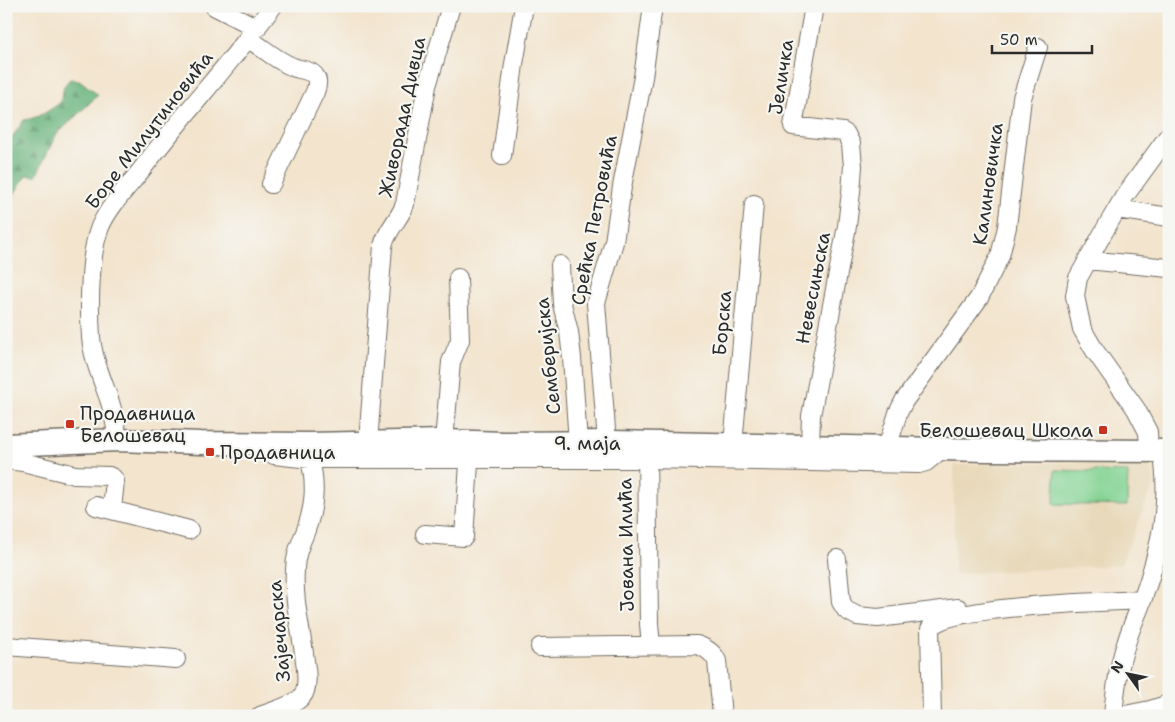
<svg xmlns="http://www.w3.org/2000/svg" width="1175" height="722" font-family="'Shantell Sans',sans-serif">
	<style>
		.built { fill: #e8d9ba }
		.forest { fill: url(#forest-firs); stroke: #4a7054 }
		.garden { fill: #82d292; stroke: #567e5e }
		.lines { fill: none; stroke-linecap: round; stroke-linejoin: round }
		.minor-casing { stroke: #716c64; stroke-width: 20 }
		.major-casing { stroke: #716c64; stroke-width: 25 }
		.minor { stroke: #fff; stroke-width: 18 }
		.major { stroke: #fff; stroke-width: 22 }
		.poi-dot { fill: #c8321e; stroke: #f6f6f2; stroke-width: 2 }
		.labels { text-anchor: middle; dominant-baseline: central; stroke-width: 4.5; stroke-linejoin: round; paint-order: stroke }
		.street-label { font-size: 19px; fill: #2b2b2b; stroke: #f6f6f2 }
		.poi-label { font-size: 19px; fill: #2b2b2b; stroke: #f6f6f2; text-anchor: start }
	</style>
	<defs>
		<pattern id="forest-firs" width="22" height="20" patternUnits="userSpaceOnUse" patternTransform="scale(1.25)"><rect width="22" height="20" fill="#69b47c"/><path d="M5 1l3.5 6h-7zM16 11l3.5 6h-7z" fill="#579366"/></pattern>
	</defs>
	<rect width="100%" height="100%" fill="#f6f6f2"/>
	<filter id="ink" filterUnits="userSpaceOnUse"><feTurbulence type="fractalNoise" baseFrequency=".02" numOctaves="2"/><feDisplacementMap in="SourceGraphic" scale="10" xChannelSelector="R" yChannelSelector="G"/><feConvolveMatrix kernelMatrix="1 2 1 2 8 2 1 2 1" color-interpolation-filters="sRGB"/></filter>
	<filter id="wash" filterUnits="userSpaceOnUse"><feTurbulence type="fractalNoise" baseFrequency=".0096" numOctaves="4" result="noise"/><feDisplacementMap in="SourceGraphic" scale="20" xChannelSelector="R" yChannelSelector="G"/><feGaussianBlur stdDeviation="1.12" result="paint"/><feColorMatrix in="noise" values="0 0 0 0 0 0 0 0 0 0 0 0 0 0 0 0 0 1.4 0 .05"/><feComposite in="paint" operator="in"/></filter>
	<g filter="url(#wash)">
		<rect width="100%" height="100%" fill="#f3e4cd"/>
		<!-- built -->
		<path class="built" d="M1142 461 1152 470 1154 483 1121 565 954 574V465Z"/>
		<!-- forest -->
		<path class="forest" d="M70 79 82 82 98 95 56 135 36 176 26 175 13 196 6 195V141L11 139 24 120C39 118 49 111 61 102L64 86Z"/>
		<!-- garden -->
		<path class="garden" d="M1055 470 1128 472 1127 506 1054 504Z"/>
	</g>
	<g filter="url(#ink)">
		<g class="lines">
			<defs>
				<path id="minor" d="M214 6 257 28
					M249 39C263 48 277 61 293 67 300 70 311 70 315 76 319 81 317 87 315 92L271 184
					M502 156 514 64 524 6
					M1117 209 1169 217
					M1087 260 1169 268
					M560 265 562 304 569 332 572 358 578 442
					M118 440C116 427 114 415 110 402 103 381 93 360 91 337 89 308 89 254 100 227 109 206 128 187 142 169 184 114 231 62 273 6
					M444 441 451 362 460 340 458 278
					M607 442 596 303 614 242 622 187 643 77 653 6
					M266 443 270 452 274 455 310 459H647L919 464 926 462 942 449
					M368 443 383 246C387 229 400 219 405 204L427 86 451 6
					M733 445 754 204
					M810 446 811 416 847 226 851 192 853 166 851 144 846 134 843 132 793 126 814 6
					M887 448 898 413 904 401 979 298 1000 256 1007 227 1022 98 1038 47
					M647 449 649 624 651 646
					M1149 451 1148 432 1136 409 1095 351 1082 329 1075 296 1078 278 1107 226 1124 197 1169 135
					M6 460 23 462 75 475 109 476 113 478 115 481 112 509
					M96 506 189 530
					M425 534 464 537 470 449
					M837 559 841 602 846 610 857 616 878 618 958 608
					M6 646 176 659
					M540 647 697 645C706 648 713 652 717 661L722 716
					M260 716C272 711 302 704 305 691 309 678 305 665 304 653 300 626 293 597 295 570 295 554 301 543 306 530 315 505 316 484 310 459
					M932 716 930 629C944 605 1109 602 1142 600
					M1113 716C1115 692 1118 667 1126 644 1130 629 1137 615 1142 601 1159 553 1172 502 1162 451
					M1120 716 1150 710 1169 704"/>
				<path id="major" d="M6 445 118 440 201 443 309 444 444 441 504 443 612 442 987 450 1169 451"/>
			</defs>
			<!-- minor casing -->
			<use href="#minor" class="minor-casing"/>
			<!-- major casing -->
			<use href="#major" class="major-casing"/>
			<!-- minor -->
			<use href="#minor" class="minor"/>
			<!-- major -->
			<use href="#major" class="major"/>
		</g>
	</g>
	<!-- markers -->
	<g class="poi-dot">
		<rect x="65" y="419" width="10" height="10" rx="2.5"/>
		<rect x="1098" y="425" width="10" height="10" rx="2.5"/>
		<rect x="205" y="447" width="10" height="10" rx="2.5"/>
	</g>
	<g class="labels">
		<!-- street labels -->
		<g class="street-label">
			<text transform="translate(781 77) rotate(-81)">Јеличка</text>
			<text transform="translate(402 117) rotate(-78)">Живорада Дивца</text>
			<text transform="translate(149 130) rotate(-52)">Боре Милутиновића</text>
			<text transform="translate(988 184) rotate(-82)">Калиновичка</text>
			<text transform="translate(594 220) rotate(-79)">Срећка Петровића</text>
			<text transform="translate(813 288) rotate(-79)">Невесињска</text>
			<text transform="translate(722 323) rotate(-85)">Борска</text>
			<text transform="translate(548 356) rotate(-96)">Семберијска</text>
			<text x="587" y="443">9. маја</text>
			<text transform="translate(626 545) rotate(-91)">Јована Илића</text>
			<text transform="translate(279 631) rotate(-95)">Зајечарска</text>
		</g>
		<!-- poi labels -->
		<g class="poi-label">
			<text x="80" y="413">Продавница<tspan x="80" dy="22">Белошевац</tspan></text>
			<text x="1093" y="430" text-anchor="end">Белошевац Школа</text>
			<text x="220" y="452">Продавница</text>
		</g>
	</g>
	<!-- margin -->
	<rect width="1175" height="722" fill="none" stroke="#f6f6f2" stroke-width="25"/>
	<!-- north arrow -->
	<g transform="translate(1128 674) rotate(303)" stroke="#f6f6f2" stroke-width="4" paint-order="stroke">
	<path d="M0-4L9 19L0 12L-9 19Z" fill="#2b2b2b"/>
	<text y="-8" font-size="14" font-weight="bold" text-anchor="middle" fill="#2b2b2b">N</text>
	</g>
	<!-- scale -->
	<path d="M992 45v8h100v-8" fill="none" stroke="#2b2b2b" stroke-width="2.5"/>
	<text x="1000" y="45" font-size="15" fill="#2b2b2b" stroke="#f6f6f2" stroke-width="4" paint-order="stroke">50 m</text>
</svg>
